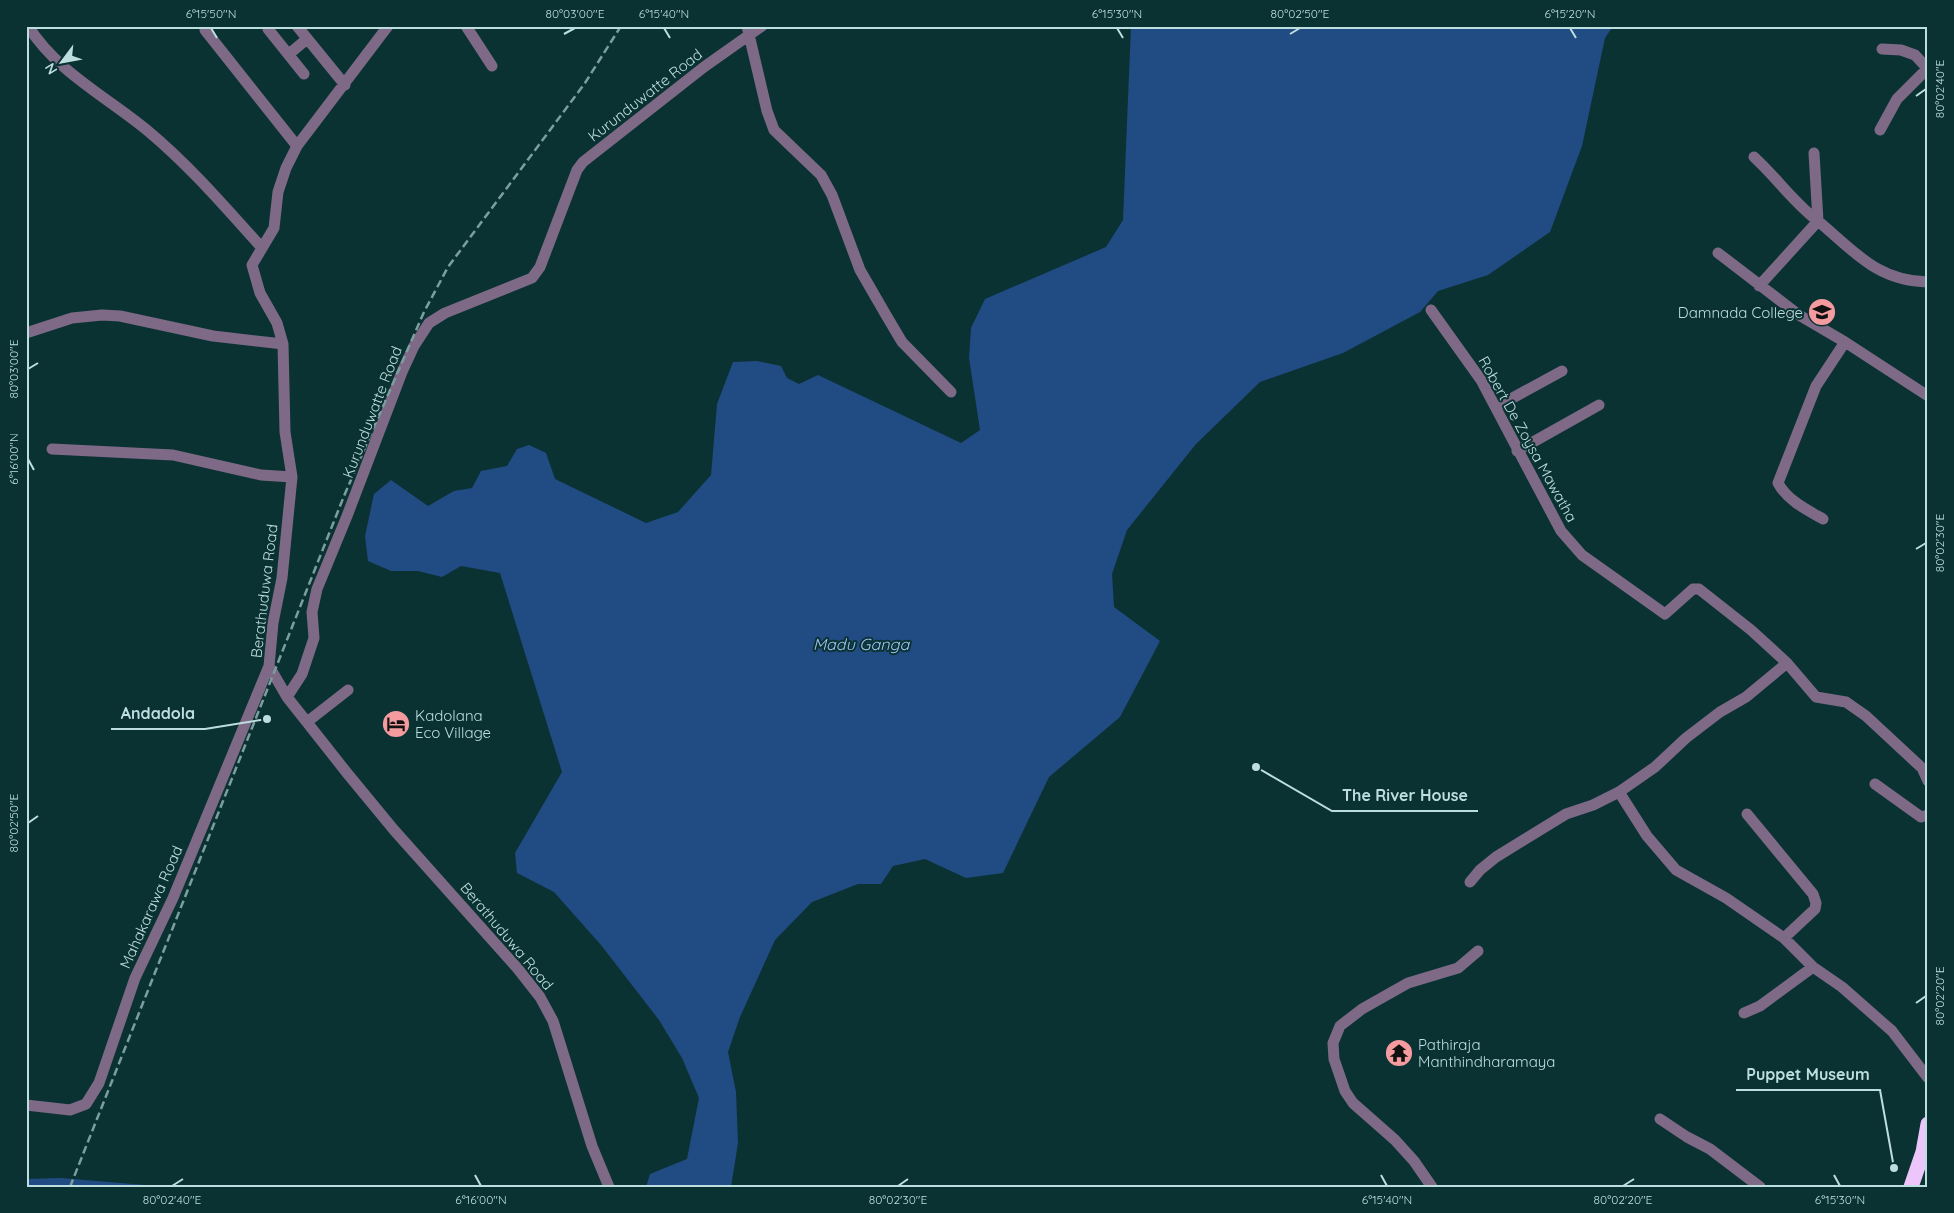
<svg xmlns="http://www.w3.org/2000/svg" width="1954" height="1213" font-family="Quicksand,sans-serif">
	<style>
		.water { fill: #214b83 }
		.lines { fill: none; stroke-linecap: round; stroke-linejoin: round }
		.minor { stroke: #7e6a86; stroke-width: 11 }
		.highway { stroke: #ecc5fb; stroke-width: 15 }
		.rail { stroke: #7b9e9f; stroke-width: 2.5; stroke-dasharray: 8 4; stroke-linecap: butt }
		.ticks { fill: none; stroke: #bddede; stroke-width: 2 }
		.labels { text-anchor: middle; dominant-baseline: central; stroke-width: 4; stroke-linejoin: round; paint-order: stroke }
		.street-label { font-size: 15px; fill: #bddede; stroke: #0b3233 }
		.poi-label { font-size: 15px; fill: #bddede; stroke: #0b3233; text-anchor: start }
		.water-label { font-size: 16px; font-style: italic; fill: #a2c7f9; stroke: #0b3233 }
		.leader { fill: none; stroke: #bddede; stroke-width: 2 }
		.callout-dot { fill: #bddede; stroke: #0b3233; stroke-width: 2 }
		.callout-label { font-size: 16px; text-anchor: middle; font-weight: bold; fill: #bddede; stroke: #0b3233; stroke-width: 4; stroke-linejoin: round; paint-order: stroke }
		.neatline { fill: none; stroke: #bddede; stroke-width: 2 }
		.ticks-label { font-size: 12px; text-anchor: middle; fill: #bddede }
	</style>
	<rect width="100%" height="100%" fill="#0b3233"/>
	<!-- water -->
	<path class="water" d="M1131 26H1613L1605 38 1582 146 1550 232 1488 275 1438 291 1420 312 1343 353 1260 382 1196 444 1127 530 1112 574 1114 607 1160 641 1120 717 1049 777 1003 873 966 878 925 859 893 866 881 884H858L812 902 775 940 740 1017 728 1052 736 1092 738 1143 731 1187H646L650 1174 687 1159 699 1098 682 1058 659 1020 601 945 554 892 517 873 515 853 562 772 500 573 461 566 442 577 418 571H391L368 561 365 536 374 494 391 480 428 506 454 491 472 488 481 471 507 466 517 449 529 445 546 453 555 479 646 523 678 512 711 475 717 404 733 362 757 361 781 366 787 378 799 384 818 375 961 443 980 430 969 358 971 328 985 299 1106 247 1123 220Z
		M61 1178 145 1185 150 1187H26V1179Z"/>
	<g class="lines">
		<!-- minor -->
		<path class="minor" d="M28 26C57 72 107 97 148 131 190 166 225 207 262 248
			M297 26 345 85
			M388 26 297 146 286 168 278 192 274 228 252 265 260 293 277 323 283 344 285 432 292 477 282 578 273 623 269 666 287 697 347 773 394 830 518 969 540 997 553 1021 592 1146 609 1187
			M466 26 492 66
			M747 26 767 111 774 130 821 175 832 195 860 270 886 315 902 342 951 392
			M268 29 304 74
			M205 30 297 146
			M1882 49 1901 50 1915 55 1928 69
			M289 54 307 39
			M1880 130 1897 99 1927 69
			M1814 153 1818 221C1855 252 1877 281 1928 282
			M1754 157C1777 178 1793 202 1818 221L1759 286
			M1718 253 1799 315 1845 342 1928 396
			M1431 310 1481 380 1561 531 1582 555 1665 614 1693 589H1699L1751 630 1787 663 1816 697 1846 702 1866 716 1922 768 1928 781
			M26 333 72 318 102 315 120 316 213 336 283 344
			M1496 407 1562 371
			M52 449 173 455 261 475 292 477
			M1517 451 1599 405
			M1823 519C1807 510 1787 500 1778 483L1816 386 1845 342
			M287 697 302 674 314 638 312 612 317 589 347 516 402 372 414 346 429 323 445 313 532 278 540 267 577 170 583 162 704 67 762 26
			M307 722 348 690
			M1875 784 1921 817 1928 815
			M1619 792 1647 836 1676 870 1726 898 1784 938 1813 967 1842 987 1892 1031 1928 1078
			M1747 814 1813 894 1816 903 1815 909 1784 938
			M1470 882 1480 870 1496 857 1566 814 1593 805 1619 792 1655 767 1686 738 1720 712 1746 697 1787 663
			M1744 1013 1760 1006 1813 967
			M26 1105 70 1110 86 1104 99 1083 135 978 173 898 269 666
			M1660 1119 1687 1137 1710 1149 1760 1187
			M1432 1187 1414 1161 1395 1140 1353 1103 1345 1091 1334 1059 1333 1043 1340 1026 1362 1009 1408 983 1458 968 1478 951"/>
		<!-- highway -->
		<path class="highway" d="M1911 1187 1923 1152 1928 1124"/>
		<!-- rail -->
		<path class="rail" d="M70 1187 344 496 424 312 448 267 585 83 621 26"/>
	</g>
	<!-- ticks -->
	<path class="ticks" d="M211 28 217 38M664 28 670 38M1117 28 1123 38M1570 28 1576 38M564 34 575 28M1290 34 1300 28M1916 96 1926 89M28 369 38 363M28 459 34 470M1916 549 1926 543M28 823 38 816M1916 1003 1926 996M475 1175 481 1186M1381 1175 1387 1186M1834 1175 1840 1186M172 1186 183 1179M898 1186 908 1179M1623 1186 1634 1179"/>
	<!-- icons -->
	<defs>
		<symbol id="school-disc" viewBox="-11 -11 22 22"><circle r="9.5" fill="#f49b9f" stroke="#0b3233"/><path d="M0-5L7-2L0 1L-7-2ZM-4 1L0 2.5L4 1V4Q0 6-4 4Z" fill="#111"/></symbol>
		<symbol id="hotel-disc" viewBox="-11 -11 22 22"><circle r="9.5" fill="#f49b9f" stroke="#0b3233"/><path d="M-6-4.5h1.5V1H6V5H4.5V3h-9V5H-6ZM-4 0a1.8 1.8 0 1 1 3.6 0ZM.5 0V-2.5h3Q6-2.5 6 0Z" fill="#111"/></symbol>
		<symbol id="temple-disc" viewBox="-11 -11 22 22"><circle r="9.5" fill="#f49b9f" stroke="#0b3233"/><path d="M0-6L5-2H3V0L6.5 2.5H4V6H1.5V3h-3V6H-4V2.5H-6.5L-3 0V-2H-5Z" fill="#111"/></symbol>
	</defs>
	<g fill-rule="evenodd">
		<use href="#school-disc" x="1806" y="296" width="32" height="32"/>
		<use href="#hotel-disc" x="380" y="708" width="32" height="32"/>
		<use href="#temple-disc" x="1383" y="1037" width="32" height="32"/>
	</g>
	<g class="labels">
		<!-- street labels -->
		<g class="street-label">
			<text transform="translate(645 95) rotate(-38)">Kurunduwatte Road</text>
			<text transform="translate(372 412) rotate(-69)">Kurunduwatte Road</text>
			<text transform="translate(1528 439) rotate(61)">Robert De Zoysa Mawatha</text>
			<text transform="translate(264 591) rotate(-83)">Berathuduwa Road</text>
			<text transform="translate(151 907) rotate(-66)">Mahakarawa Road</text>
			<text transform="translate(507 936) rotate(50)">Berathuduwa Road</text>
		</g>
		<!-- poi labels -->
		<g class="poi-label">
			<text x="1803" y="312" text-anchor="end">Damnada College</text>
			<text x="415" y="715">Kadolana<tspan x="415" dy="17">Eco Village</tspan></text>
			<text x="1418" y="1044">Pathiraja<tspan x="1418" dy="17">Manthindharamaya</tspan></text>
		</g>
		<!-- water labels -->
		<g class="water-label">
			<text x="861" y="644">Madu Ganga</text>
		</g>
	</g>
	<!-- callouts -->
	<path class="leader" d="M267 719L205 729H111M1256 767L1332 811H1478M1894 1168L1880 1090H1736"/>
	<g class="callout-dot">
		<circle cx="267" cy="719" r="5"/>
		<circle cx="1256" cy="767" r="5"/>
		<circle cx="1894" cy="1168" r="5"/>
	</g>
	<g class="callout-label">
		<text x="158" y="719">Andadola</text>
		<text x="1405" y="801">The River House</text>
		<text x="1808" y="1080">Puppet Museum</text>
	</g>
	<!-- border -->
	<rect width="1954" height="1213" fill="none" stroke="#0b3233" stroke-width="55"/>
	<!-- north arrow -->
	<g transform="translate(62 62) rotate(238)" stroke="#0b3233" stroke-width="4" paint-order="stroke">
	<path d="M0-4L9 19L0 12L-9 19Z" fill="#bddede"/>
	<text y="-8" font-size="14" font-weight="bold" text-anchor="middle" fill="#bddede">N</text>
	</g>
	<rect x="28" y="28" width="1898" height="1158" class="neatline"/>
	<g class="ticks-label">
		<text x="211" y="18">6°15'50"N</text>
		<text x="575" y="18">80°03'00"E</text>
		<text x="664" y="18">6°15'40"N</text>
		<text x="1117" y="18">6°15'30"N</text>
		<text x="1300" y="18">80°02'50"E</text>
		<text x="1570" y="18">6°15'20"N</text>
		<text transform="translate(1940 89) rotate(-90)" y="4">80°02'40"E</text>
		<text transform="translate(14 369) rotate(-90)" y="4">80°03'00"E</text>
		<text transform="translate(14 459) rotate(-90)" y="4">6°16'00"N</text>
		<text transform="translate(1940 543) rotate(-90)" y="4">80°02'30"E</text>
		<text transform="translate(14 823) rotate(-90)" y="4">80°02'50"E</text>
		<text transform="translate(1940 996) rotate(-90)" y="4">80°02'20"E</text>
		<text x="172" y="1204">80°02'40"E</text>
		<text x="481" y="1204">6°16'00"N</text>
		<text x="898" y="1204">80°02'30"E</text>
		<text x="1387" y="1204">6°15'40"N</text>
		<text x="1623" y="1204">80°02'20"E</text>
		<text x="1840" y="1204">6°15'30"N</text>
	</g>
</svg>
